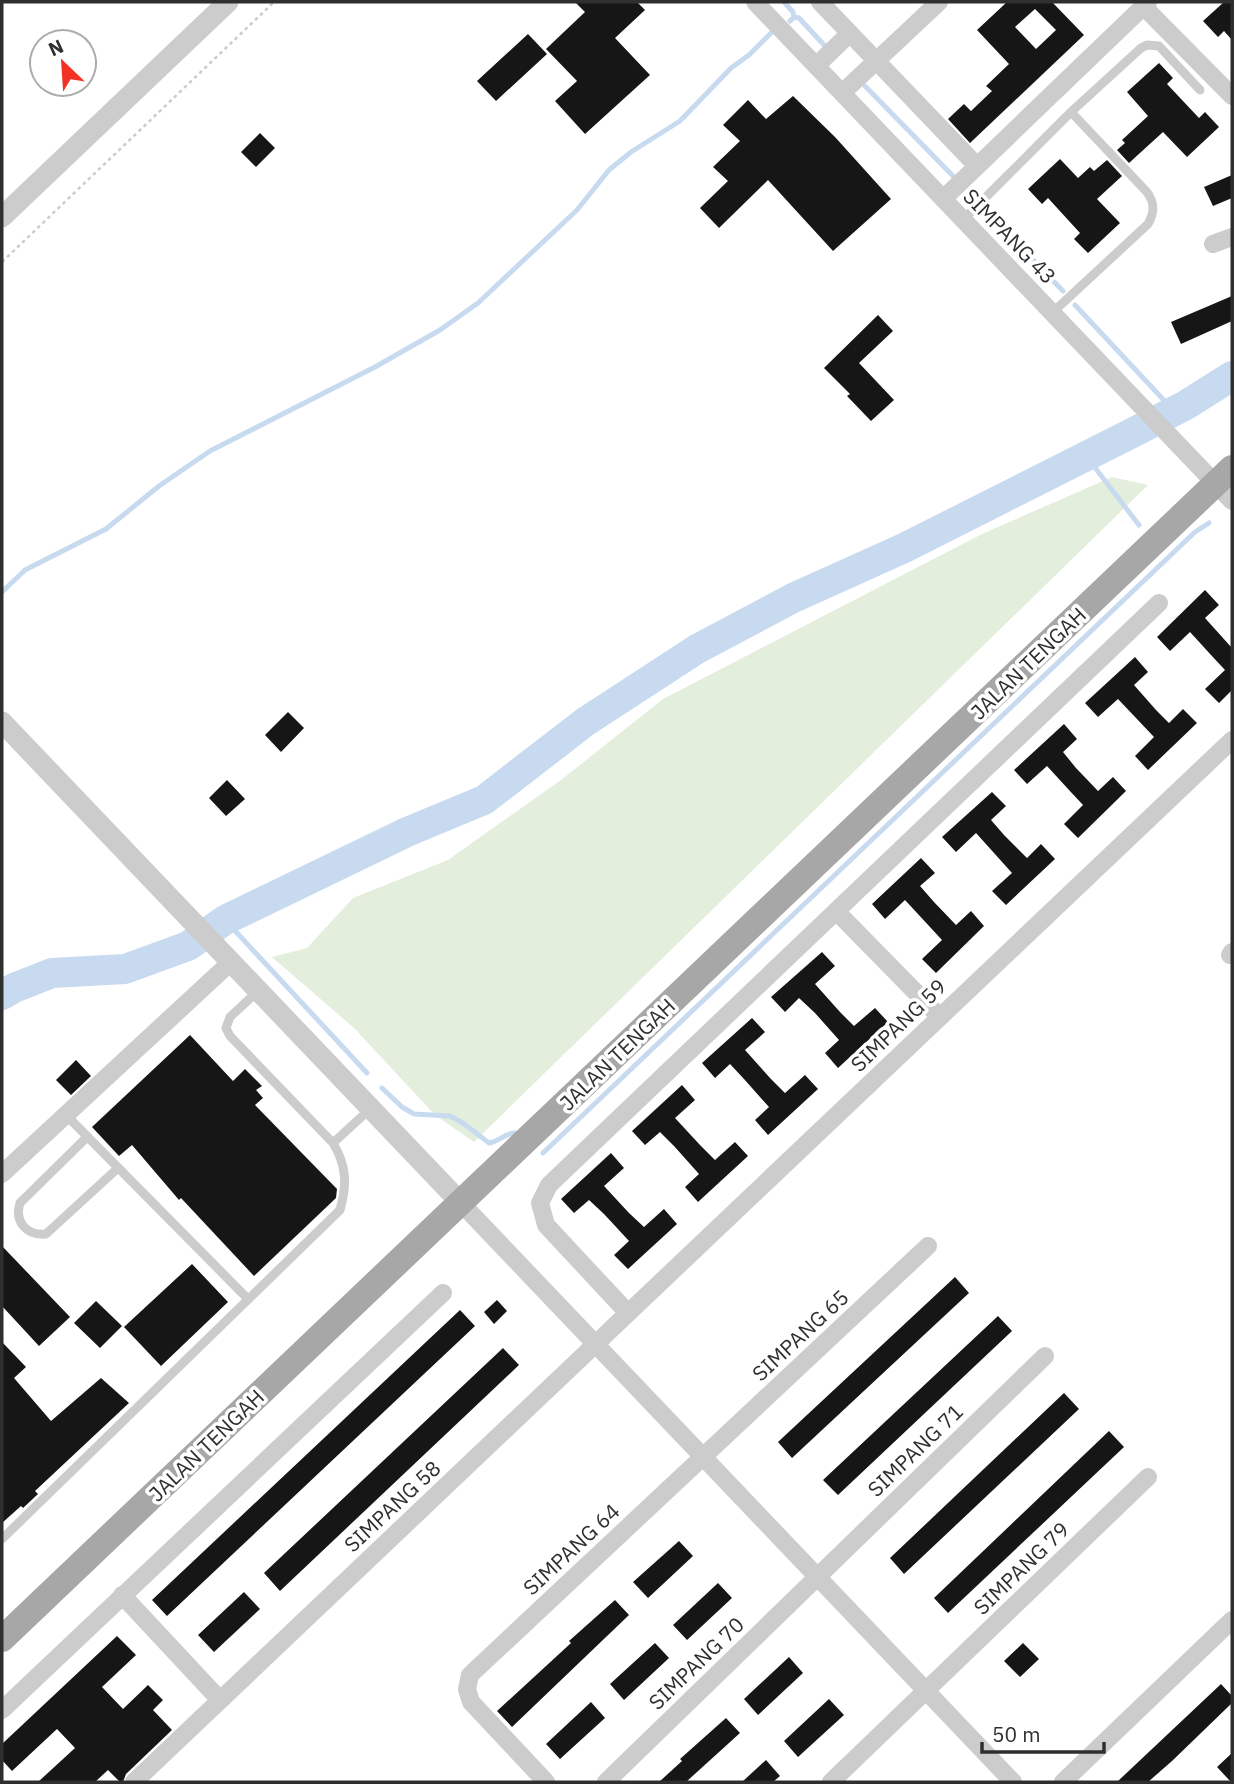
<svg xmlns="http://www.w3.org/2000/svg" width="1234" height="1784" font-family="'IBM Plex Sans',sans-serif">
	<style>
		.green { fill: #e3eedc }
		.lines { fill: none; stroke-linecap: round; stroke-linejoin: round }
		.stream { stroke: #c7daef; stroke-width: 5 }
		.river { stroke: #c7daef; stroke-width: 30 }
		.building { fill: #161616; fill-rule: evenodd }
		.path { stroke: #ccc; stroke-width: 2.5; stroke-dasharray: 3.5 3.5; stroke-linecap: butt }
		.service { stroke: #ccc; stroke-width: 9 }
		.minor { stroke: #ccc; stroke-width: 18 }
		.tertiary { stroke: #ccc; stroke-width: 21 }
		.primary { stroke: #a7a7a7; stroke-width: 26 }
		.labels { text-anchor: middle; dominant-baseline: central; stroke-width: 7; stroke-linejoin: round; paint-order: stroke }
		.street-label { font-size: 21px; fill: #2f2f2f; stroke: #fff }
	</style>
	<rect width="100%" height="100%" fill="#fff"/>
	<!-- green -->
	<path class="green" d="M1112 477 1148 485 474 1142 435 1115 354 1028 272 957 307 948 353 898 448 860 561 780 663 699 982 534Z"/>
	<g class="lines">
		<!-- stream -->
		<path class="stream" d="M784 2 793 12 794 17 790 21
			M794 17 799 18 825 46
			M865 86 953 176
			M986 211 1063 291
			M1075 305 1174 411
			M1089 454 1096 469 1139 525
			M2 592 25 570 106 529 159 486 210 451 375 367 440 330 478 303 577 210 609 170 631 152 680 121 731 68 749 55 771 33
			M225 920 367 1073
			M382 1088 402 1107 414 1114 450 1116 463 1123 489 1143C499 1142 506 1132 516 1133
			M543 1153 1195 532 1209 523"/>
		<!-- river -->
		<path class="river" d="M2 995 14 988 52 973 125 969 188 946 225 920 407 832 484 800 585 722 697 649 793 598 904 548 1140 429 1186 405 1232 376"/>
	</g>
	<!-- building -->
	<path class="building" d="M575 2H637L645 10 615 38 650 75 585 134 555 101 577 81 546 49 585 12Z
		M1007 2H1052L1084 35 970 143 948 119 964 104 971 111 992 91 986 86 1009 64 977 30ZM1035 9 1056 30 1036 49 1015 27Z
		M1224 2H1232V40L1224 31 1218 37 1203 21Z
		M528 34 547 54 496 101 477 81Z
		M1159 63 1173 78 1167 84 1199 118 1205 112 1219 127 1187 157 1163 132 1129 163 1117 150 1125 143 1122 140 1148 116 1127 92Z
		M793 96 835 137 891 199 833 251 768 180 719 228 700 208 728 181 713 167 740 141 723 125 748 100 766 119Z
		M260 133 275 148 256 167 241 152Z
		M1060 159 1078 178 1090 167 1094 171 1107 160 1122 176 1097 199 1120 223 1088 253 1074 239 1080 233 1048 198 1042 204 1028 189Z
		M1232 175V198L1213 206 1204 187Z
		M1232 296V321L1181 344 1171 322Z
		M878 315 893 331 859 363 894 400 871 421 847 396 850 394 824 368Z
		M1205 590 1219 605 1205 618 1232 648V690L1219 703 1205 689 1225 670 1211 655 1190 632 1170 651 1157 637Z
		M1135 657 1148 672 1134 685 1156 710 1169 723 1183 709 1197 723 1148 770 1135 756 1154 737 1118 699 1098 717 1085 703Z
		M288 712 304 728 281 752 265 735Z
		M1064 724 1077 739 1063 752 1076 768 1098 791 1113 777 1126 791 1078 838 1064 824 1083 805 1069 790 1047 766 1027 784 1014 770Z
		M227 780 245 799 226 816 209 798Z
		M992 792 1006 806 991 820 1004 835 1027 858 1041 844 1055 859 1006 905 992 891 1012 873 976 833 956 852 942 837Z
		M921 858 935 873 920 886 934 902 956 925 971 911 984 926 936 973 922 959 942 940 905 900 885 919 872 904Z
		M822 952 835 966 815 984 840 1012 854 1026 875 1008 888 1022 838 1068 825 1053 839 1040 815 1013 799 998 785 1012 771 997Z
		M752 1018 765 1032 745 1050 770 1078 785 1093 805 1075 818 1089 768 1135 755 1120 769 1107 744 1079 730 1064 715 1078 702 1063Z
		M190 1035 233 1081 245 1069 262 1086 256 1090 263 1098 255 1105 337 1189 336 1198 254 1276 181 1198 179 1200 132 1145 119 1156 92 1127Z
		M76 1060 91 1076 71 1095 56 1080Z
		M682 1085 695 1100 675 1118 700 1145 715 1160 735 1142 748 1156 698 1202 685 1187 699 1174 674 1146 660 1132 645 1145 632 1131Z
		M611 1153 624 1168 604 1186 629 1213 644 1227 664 1209 677 1224 628 1269 614 1255 629 1241 604 1214 589 1200 574 1213 561 1199Z
		M2 1246 70 1317 39 1346 2 1306Z
		M192 1264 228 1302 161 1366 124 1327Z
		M955 1277 969 1293 792 1458 778 1442Z
		M497 1300 507 1311 494 1324 484 1312Z
		M96 1301 122 1326 100 1348 74 1323Z
		M460 1310 475 1326 167 1616 152 1600Z
		M998 1316 1012 1331 838 1495 823 1480Z
		M2 1342 26 1367 14 1378 51 1421 101 1378 129 1403 35 1491 38 1494 23 1508 21 1506 2 1523Z
		M503 1348 519 1365 280 1591 264 1573Z
		M1064 1393 1079 1409 904 1574 890 1558Z
		M1109 1431 1124 1447 948 1613 934 1598Z
		M679 1541 693 1556 648 1598 633 1582Z
		M718 1583 732 1598 687 1640 673 1625Z
		M244 1592 260 1609 214 1652 198 1635Z
		M615 1600 629 1615 512 1727 497 1711 571 1643 569 1641Z
		M117 1636 136 1655 102 1687 123 1709 148 1685 163 1700 153 1710 172 1730 126 1774 123 1782H120L108 1770 95 1782H38L75 1748 57 1729 12 1771 2 1760V1744Z
		M655 1643 669 1658 624 1700 610 1684Z
		M1023 1643 1039 1659 1020 1677 1004 1661Z
		M789 1657 803 1673 758 1715 744 1699Z
		M1221 1684 1232 1696V1703L1172 1761 1148 1782H1117Z
		M829 1699 844 1715 798 1757 784 1741Z
		M591 1702 605 1718 560 1759 546 1744Z
		M726 1718 740 1733 686 1782H659L682 1761 680 1759Z
		M1232 1753V1782H1231L1217 1767Z
		M766 1760 780 1776 773 1782H742Z"/>
	<g class="lines">
		<!-- path -->
		<path class="path" d="M2 262 274 2"/>
		<!-- service -->
		<path class="service" d="M963 220 1071 112 1141 48 1147 45 1159 46 1200 90
			M1052 313 1148 224C1155 212 1155 202 1146 191L1071 112
			M66 1115 248 1299
			M87 1137 20 1203C14 1222 27 1236 46 1234L118 1168
			M333 1143 370 1109
			M2 1539 340 1210C347 1185 347 1166 333 1143L230 1036 226 1028 230 1017 259 990"/>
		<!-- minor -->
		<path class="minor" d="M755 2 1232 501
			M820 2 977 166
			M1143 6 1232 96
			M816 66 850 33
			M842 93 939 2
			M943 199 1148 2
			M1213 244 1232 237
			M836 911 940 1017
			M1230 955 1232 952
			M2 1174 232 961
			M461 1203 1013 1782
			M628 1313 546 1225 540 1203 549 1185 1159 603
			M122 1595 220 1700
			M2 1710 443 1293
			M134 1782 1232 740
			M546 1782 471 1702 467 1689 470 1675 928 1246
			M606 1782 1045 1356
			M831 1782 1148 1477
			M1063 1782 1232 1620"/>
		<!-- tertiary -->
		<path class="tertiary" d="M2 217 228 2
			M2 722 461 1203"/>
		<!-- primary -->
		<path class="primary" d="M2 1639 1232 468"/>
	</g>
	<g class="labels">
		<!-- street labels -->
		<g class="street-label">
			<text transform="translate(1010 236) rotate(46)">SIMPANG 43</text>
			<text transform="translate(1028 663) rotate(-44)">JALAN TENGAH</text>
			<text transform="translate(898 1025) rotate(-44)">SIMPANG 59</text>
			<text transform="translate(617 1054) rotate(-44)">JALAN TENGAH</text>
			<text transform="translate(800 1335) rotate(-43)">SIMPANG 65</text>
			<text transform="translate(206 1445) rotate(-44)">JALAN TENGAH</text>
			<text transform="translate(915 1450) rotate(-44)">SIMPANG 71</text>
			<text transform="translate(392 1506) rotate(-43)">SIMPANG 58</text>
			<text transform="translate(571 1549) rotate(-43)">SIMPANG 64</text>
			<text transform="translate(1021 1568) rotate(-44)">SIMPANG 79</text>
			<text transform="translate(696 1663) rotate(-44)">SIMPANG 70</text>
		</g>
	</g>
	<!-- border -->
	<rect width="1234" height="1784" fill="none" stroke="#2f2f2f" stroke-width="7"/>
	<!-- north arrow -->
	<g transform="translate(63 63) rotate(335)"><circle r="33" fill="#ffffff" stroke="#acacac" stroke-width="2"/>
	<path d="M0-5L12 26L0 18L-12 26Z" fill="#f33225"/>
	<text y="-10" font-size="19" font-weight="bold" text-anchor="middle" fill="#2f2f2f">N</text>
	</g>
	<!-- scale -->
	<path d="M982 1742v10h122v-10" fill="none" stroke="#2f2f2f" stroke-width="3.5"/>
	<text x="992" y="1742" font-size="21" fill="#2f2f2f" stroke="#ffffff" stroke-width="5" paint-order="stroke">50 m</text>
</svg>
